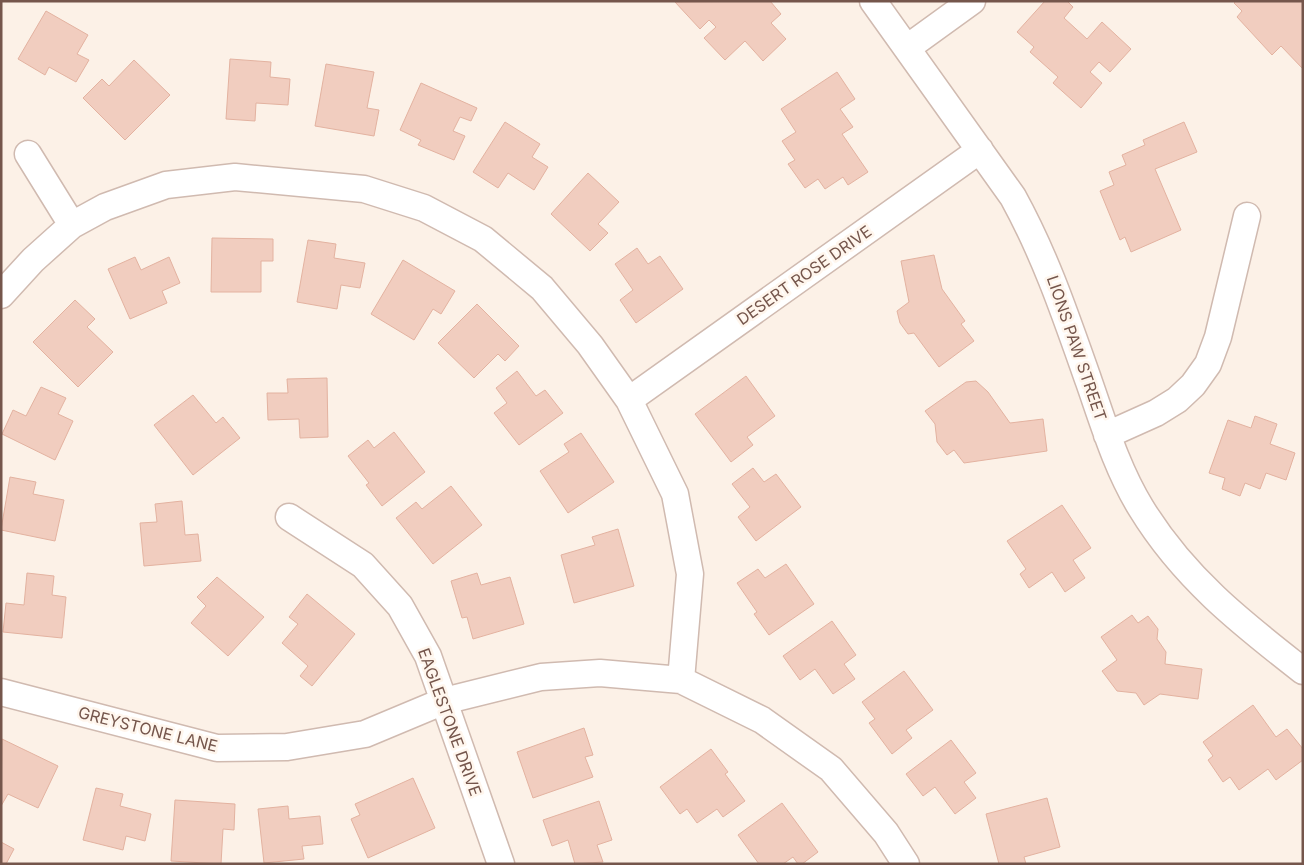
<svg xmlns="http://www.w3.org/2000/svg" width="1304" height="865" font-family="Inter,sans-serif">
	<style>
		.building { fill: #f1cdbf; stroke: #e3b2a0 }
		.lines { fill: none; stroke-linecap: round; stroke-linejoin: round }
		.minor-casing { stroke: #d0bab0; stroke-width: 29 }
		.minor { stroke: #fff; stroke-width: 26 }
		.labels { text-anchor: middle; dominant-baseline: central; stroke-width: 5; stroke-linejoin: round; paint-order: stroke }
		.street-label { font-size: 16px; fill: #75564c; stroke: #fff6ed }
	</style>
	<rect width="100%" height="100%" fill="#fcf1e7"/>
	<!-- building -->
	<path class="building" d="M770 1 781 14 771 23 786 39 763 61 745 41 725 60 704 38 716 27 709 20 700 29 675 2Z
		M1045 1H1067L1073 7 1064 18 1087 39 1102 22 1131 49 1110 72 1099 62 1090 72 1102 83 1081 108 1053 83 1058 77 1030 52 1034 47 1017 32Z
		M1236 1H1303V69L1281 46 1272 55 1237 17 1242 11 1234 3Z
		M46 11 88 35 77 54 89 60 76 82 49 67 45 75 18 59Z
		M230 59 271 62 270 77 290 79 288 105 256 103 255 121 226 119Z
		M134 60 170 95 125 140 83 98 102 79 109 86Z
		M326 64 374 72 367 108 379 110 374 136 315 126Z
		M837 72 855 99 840 109 853 127 842 134 868 172 848 185 843 177 825 189 818 179 805 188 788 164 795 160 782 141 796 132 781 109Z
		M421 83 477 108 471 121 460 117 453 131 465 136 454 160 418 145 421 140 400 130Z
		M505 122 540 144 532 157 548 167 534 190 508 173 498 188 473 172Z
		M1184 122 1197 152 1155 169 1181 230 1131 252 1125 237 1120 240 1100 191 1114 185 1109 172 1126 165 1122 155 1145 145 1143 140Z
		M588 173 619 202 598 224 608 233 590 251 551 214Z
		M212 238 273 239V261H261V292H211Z
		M308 240 336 244 334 258 365 263 360 288 341 285 337 309 297 302Z
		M637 248 648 264 660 256 683 289 636 323 620 300 633 290 615 264Z
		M934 255 942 289 965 321 961 324 974 341 939 367 914 333 908 334 900 323 897 311 909 302 901 261Z
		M135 257 141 270 169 257 180 283 162 291 167 303 130 319 108 269Z
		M403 260 455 291 441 314 433 309 414 340 371 314Z
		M75 300 95 319 87 327 113 352 78 387 33 342Z
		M477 304 519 346 505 361 498 354 474 378 438 343Z
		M517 371 536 396 545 390 563 413 519 445 494 413 507 403 496 388Z
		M746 376 775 416 747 437 753 445 731 462 695 414Z
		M327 378 328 437 300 438 299 419 268 420 267 393H288L287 379Z
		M976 381 988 392 1010 423 1043 419 1047 451 964 463 954 450 947 455 937 442 935 424 925 411 966 382Z
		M41 387 66 398 58 414 73 421 55 460 2 434 13 410 26 416Z
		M193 395 216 423 223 417 240 438 193 475 154 425Z
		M1255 416 1277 424 1270 444 1295 453 1286 480 1266 473 1260 489 1245 483 1240 496 1222 489 1225 478 1209 473 1228 420 1251 428Z
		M394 432 425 472 382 506 366 485 369 483 348 456 368 440 374 448Z
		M581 433 614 482 568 513 540 471 569 452 564 444Z
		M753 468 764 482 776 474 801 507 756 541 738 517 750 507 732 484Z
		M10 477 36 482 33 494 64 500 55 541 1 530Z
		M451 486 482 525 433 564 396 518 416 502 422 509Z
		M182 501 185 535 198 534 201 561 144 566 140 523 157 522 155 504Z
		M1062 505 1091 548 1073 560 1085 578 1065 592 1052 572 1029 588 1020 574 1026 569 1007 541Z
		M618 529 634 586 574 603 561 555 595 545 592 537Z
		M786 564 814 604 769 635 754 614 757 612 737 583 758 569 765 578Z
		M27 573 54 576 52 595 66 597 62 638 3 632 6 603 24 605Z
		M477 573 481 585 510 577 524 624 473 639 467 617 462 618 451 581Z
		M217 577 264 617 228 656 191 623 206 606 197 597Z
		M307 594 355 634 312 686 300 676 308 666 282 643 298 624 289 617Z
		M1132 615 1138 623 1148 616 1158 629 1157 639 1166 652 1165 664 1202 669 1198 699 1160 694 1144 705 1136 693 1117 691 1102 671 1117 660 1101 637Z
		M832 621 856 655 844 664 855 679 833 694 815 669 800 680 783 656Z
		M904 671 933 710 906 730 912 738 892 754 869 723 875 719 862 702Z
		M1253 705 1276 737 1287 729 1303 749V760L1276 780 1268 769 1239 790 1230 777 1223 782 1208 760 1213 756 1203 742Z
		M584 728 593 755 585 757 593 777 533 798 517 752Z
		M2 739 58 766 38 808 8 794 1 806Z
		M951 740 976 773 964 782 976 798 955 814 935 787 923 796 906 774Z
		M711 749 728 772 725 774 745 801 723 817 717 809 697 823 687 809 680 814 660 787Z
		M413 778 435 828 368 858 351 819 360 815 355 804Z
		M96 788 123 794 120 806 151 814 145 841 126 836 123 850 83 840Z
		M1047 798 1060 847 1024 857 1026 864H999L986 814Z
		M175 800 235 804 234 830 223 829 221 864 171 861Z
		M599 801 612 840 597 845 603 862 575 864 568 840 552 846 543 820Z
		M782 803 818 852 802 864H798L793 857 783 864H759L738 835Z
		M288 806 289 819 320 816 323 844 302 846 304 859 264 863 258 809Z
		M1 842 14 849 6 864H1Z"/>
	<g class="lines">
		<defs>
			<path id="minor" d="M873 1 1013 197C1046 257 1066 317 1089 382 1104 425 1117 469 1141 508 1183 577 1240 622 1303 671
				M907 48 972 1
				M28 154 72 225
				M1 295 33 260 72 225 105 207 166 185 235 177 364 189 424 208 483 239 542 288 590 345 629 400 675 494 690 574 681 680
				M629 400 980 150
				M1107 435 1156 413 1177 400 1193 385 1208 364 1218 337 1247 216
				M289 517 363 565 400 606 428 656 501 864
				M1 692 217 748 287 747 365 734 444 701 541 677 600 673 681 680 762 720 831 769 886 833 906 864"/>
		</defs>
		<!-- minor casing -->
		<use href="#minor" class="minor-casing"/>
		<!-- minor -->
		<use href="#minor" class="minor"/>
	</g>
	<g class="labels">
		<!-- street labels -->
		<g class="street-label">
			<text transform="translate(804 275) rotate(-35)">DESERT ROSE DRIVE</text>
			<text transform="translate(1077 348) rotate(71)">LIONS PAW STREET</text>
			<text transform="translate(450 722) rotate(70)">EAGLESTONE DRIVE</text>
			<text transform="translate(148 729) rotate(14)">GREYSTONE LANE</text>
		</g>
	</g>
	<!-- border -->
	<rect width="1304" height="865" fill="none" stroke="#75564c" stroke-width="5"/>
</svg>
